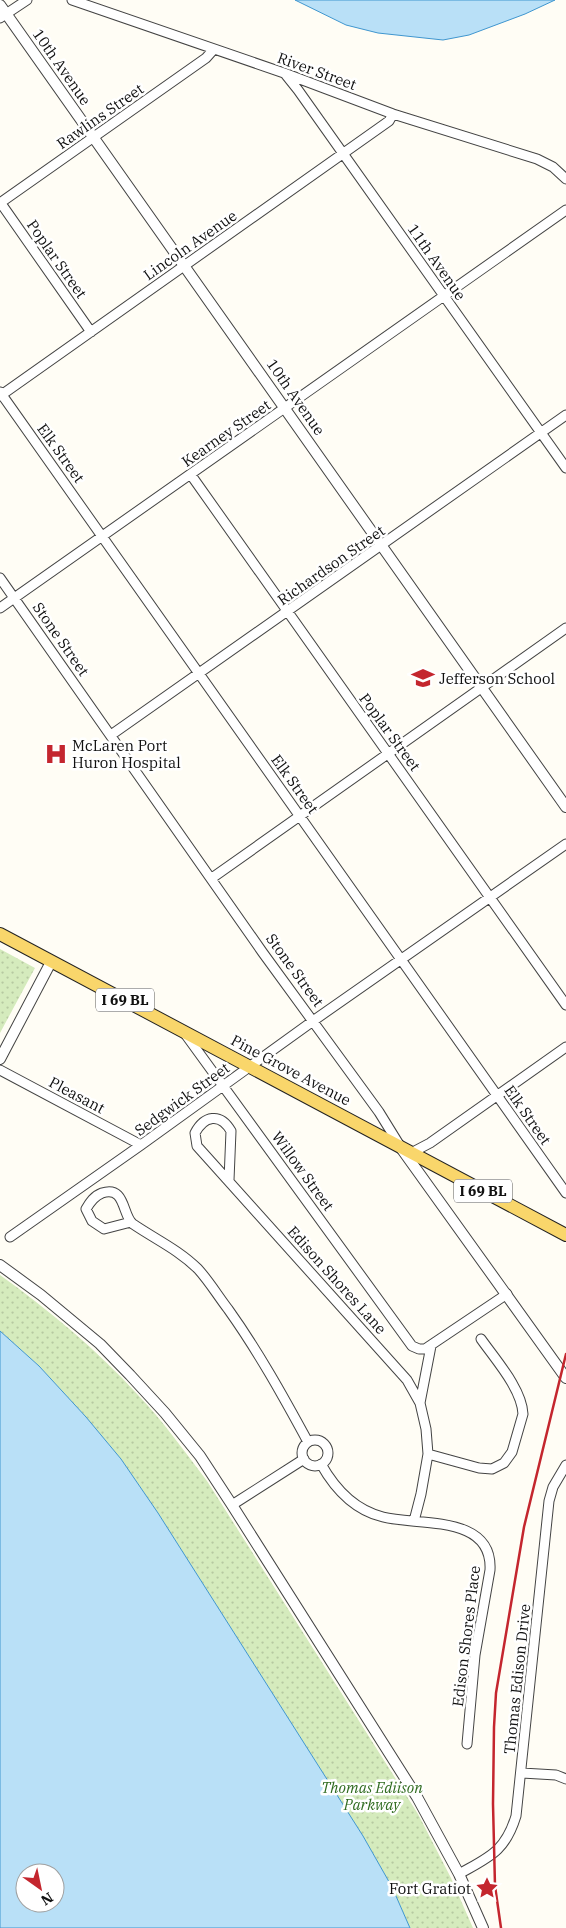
<svg xmlns="http://www.w3.org/2000/svg" width="566" height="1928" font-family="'IBM Plex Serif',serif">
	<style>
		.green { fill: url(#green-dots) }
		.water { fill: #b9e0f7; stroke: #3f96cf; fill-rule: evenodd }
		.lines { fill: none; stroke-linecap: round; stroke-linejoin: round }
		.minor-casing { stroke: #444; stroke-width: 11 }
		.tertiary-casing { stroke: #444; stroke-width: 12 }
		.primary-casing { stroke: #222; stroke-width: 14 }
		.minor { stroke: #fff; stroke-width: 9 }
		.tertiary { stroke: #fff; stroke-width: 10 }
		.primary { stroke: #f9d66b; stroke-width: 12 }
		.rail { stroke: #c4262e; stroke-width: 2.5 }
		.labels { text-anchor: middle; dominant-baseline: central; stroke-width: 5; stroke-linejoin: round; paint-order: stroke }
		.shield { fill: #fff; stroke: #585858; stroke-width: 1 }
		.shield-label { font-size: 14px; font-weight: bold; fill: #111 }
		.street-label { font-size: 15px; fill: #111; stroke: #fff }
		.poi-label { font-size: 15px; fill: #111; stroke: #fff; text-anchor: start }
		.park-label { font-size: 15px; font-style: italic; fill: #2f6b1f; stroke: #fff }
	</style>
	<defs>
		<pattern id="green-dots" width="8" height="8" patternUnits="userSpaceOnUse" patternTransform="scale(1.25)"><rect width="8" height="8" fill="#d5ebbd"/><path d="M2 2h.1M6 6h.1" fill="none" stroke="#b6c8a1" stroke-width="1.8" stroke-linecap="round"/></pattern>
	</defs>
	<rect width="100%" height="100%" fill="#fffdf5"/>
	<!-- green -->
	<path class="green" d="M0 949 35 968 0 1033Z
		M0 1275C50 1311 96 1349 138 1395 163 1421 185 1452 207 1481L418 1814 451 1878 473 1928H410L392 1887 363 1836 158 1513 121 1459 86 1417 39 1366 0 1331Z"/>
	<!-- water -->
	<path class="water" d="M295 0H555L525 14 469 35 443 40 378 33 346 25Z
		M0 1331 39 1366 86 1417 121 1459 158 1513 363 1836 392 1887 410 1928H0ZM25 1873H55V1903H25Z"/>
	<g class="lines">
		<defs>
			<path id="minor" d="M72 0 284 73 393 114 537 159 553 167 566 179
				M0 18 27 0
				M286 75 298 90 566 468
				M0 202 91 332
				M0 203 206 58 214 49
				M0 392 566 1193
				M0 396 389 121 393 114
				M191 475 566 1005
				M0 578 263 953 379 1112 400 1146
				M0 608 566 210
				M111 735 566 415
				M212 878 566 628
				M186 1035 412 1346 419 1349H425L507 1294
				M0 1070 141 1145
				M411 1153 430 1143 566 1047
				M229 1180 231 1131C220 1112 204 1116 195 1133L197 1146 407 1380 420 1403
				M131 1222 104 1229 92 1221 86 1209C90 1202 94 1196 102 1193 126 1185 122 1216 133 1224 155 1239 179 1250 198 1269 209 1281 218 1296 228 1309 258 1351 283 1396 308 1442
				M10 1237 141 1145 313 1021 566 844
				M302 1453a13 13 0 1 1 26 0a13 13 0 1 1-26 0Z
				M428 1454 479 1468 492 1469 504 1463 512 1452 523 1414C522 1389 495 1359 481 1339
				M321 1464C335 1489 354 1510 383 1517 418 1526 493 1514 490 1570L475 1655 467 1744
				M232 1505 304 1459
				M414 1521 421 1494 428 1454 426 1429 420 1403 431 1346
				M522 1773 556 1775 566 1779
				M459 1874C489 1857 505 1852 516 1816L549 1501 553 1487 566 1465"/>
			<path id="tertiary" d="M0 5 566 807
				M0 1059 51 962
				M401 1148 566 1378
				M0 1265 41 1295 100 1344 130 1375 165 1413 200 1456 232 1505 417 1797 459 1874 483 1928"/>
			<path id="primary" d="M0 934 566 1235"/>
		</defs>
		<!-- minor casing -->
		<use href="#minor" class="minor-casing"/>
		<!-- tertiary casing -->
		<use href="#tertiary" class="tertiary-casing"/>
		<!-- primary casing -->
		<use href="#primary" class="primary-casing"/>
		<!-- minor -->
		<use href="#minor" class="minor"/>
		<!-- tertiary -->
		<use href="#tertiary" class="tertiary"/>
		<!-- primary -->
		<use href="#primary" class="primary"/>
		<!-- rail -->
		<path class="rail" d="M501 1928 495 1886 493 1804 494 1727 496 1693 524 1527 566 1354"/>
	</g>
	<!-- icons -->
	<defs>
		<symbol id="school-bare" viewBox="-9 -9 18 18"><path d="M0-5L7-2L0 1L-7-2ZM-4 1L0 2.5L4 1V4Q0 6-4 4Z" fill="#c4262e" stroke="#fff" stroke-width="2.5" paint-order="stroke"/></symbol>
		<symbol id="hospital-bare" viewBox="-9 -9 18 18"><path d="M-5-5h3v3.5h4V-5h3V5h-3V1.5h-4V5h-3Z" fill="#c4262e" stroke="#fff" stroke-width="2.5" paint-order="stroke"/></symbol>
		<symbol id="sight-bare" viewBox="-9 -9 18 18"><path d="M0-6L1.8-2.2L6-1.7L2.9 1.2L3.7 5.4L0 3.3L-3.7 5.4L-2.9 1.2L-6-1.7L-1.8-2.2Z" fill="#c4262e" stroke="#fff" stroke-width="2.5" paint-order="stroke"/></symbol>
	</defs>
	<g fill-rule="evenodd">
		<use href="#school-bare" x="407" y="662" width="32" height="32"/>
		<use href="#hospital-bare" x="40" y="738" width="32" height="32"/>
		<use href="#sight-bare" x="471" y="1872" width="32" height="32"/>
	</g>
	<g class="labels">
		<!-- shield labels -->
		<g class="shield">
			<rect x="96" y="988.5" width="58" height="23" rx="4"/>
			<rect x="454" y="1179.5" width="58" height="23" rx="4"/>
		</g>
		<g class="shield-label">
			<text x="125" y="1000">I 69 BL</text>
			<text x="483" y="1191">I 69 BL</text>
		</g>
		<!-- street labels -->
		<g class="street-label">
			<text transform="translate(62 67) rotate(55)">10th Avenue</text>
			<text transform="translate(317 71) rotate(20)">River Street</text>
			<text transform="translate(100 116) rotate(-35)">Rawlins Street</text>
			<text transform="translate(190 245) rotate(-35)">Lincoln Avenue</text>
			<text transform="translate(57 259) rotate(55)">Poplar Street</text>
			<text transform="translate(437 262) rotate(55)">11th Avenue</text>
			<text transform="translate(296 397) rotate(55)">10th Avenue</text>
			<text transform="translate(226 433) rotate(-35)">Kearney Street</text>
			<text transform="translate(61 453) rotate(54)">Elk Street</text>
			<text transform="translate(331 565) rotate(-35)">Richardson Street</text>
			<text transform="translate(61 639) rotate(55)">Stone Street</text>
			<text transform="translate(390 732) rotate(54)">Poplar Street</text>
			<text transform="translate(295 784) rotate(54)">Elk Street</text>
			<text transform="translate(295 970) rotate(54)">Stone Street</text>
			<text transform="translate(291 1070) rotate(28)">Pine Grove Avenue</text>
			<text transform="translate(77 1095) rotate(28)">Pleasant</text>
			<text transform="translate(182 1099) rotate(-36)">Sedgwick Street</text>
			<text transform="translate(528 1115) rotate(55)">Elk Street</text>
			<text transform="translate(303 1171) rotate(54)">Willow Street</text>
			<text transform="translate(337 1280) rotate(48)">Edison Shores Lane</text>
			<text transform="translate(466 1636) rotate(-83)">Edison Shores Place</text>
			<text transform="translate(517 1679) rotate(-84)">Thomas Edison Drive</text>
		</g>
		<!-- poi labels -->
		<g class="poi-label">
			<text x="439" y="678">Jefferson School</text>
			<text x="72" y="745">McLaren Port<tspan x="72" dy="17">Huron Hospital</tspan></text>
			<text x="471" y="1888" text-anchor="end">Fort Gratiot</text>
		</g>
		<!-- park labels -->
		<g class="park-label">
			<text x="372" y="1787">Thomas Ediison<tspan x="372" dy="17">Parkway</tspan></text>
		</g>
	</g>
	<!-- north arrow -->
	<g transform="translate(40 1888) rotate(147)"><circle r="24" fill="#ffffff" stroke="#a0a0a0"/>
	<path d="M0-4L9 19L0 12L-9 19Z" fill="#c4262e"/>
	<text y="-8" font-size="14" font-weight="bold" text-anchor="middle" fill="#111111">N</text>
	</g>
</svg>
